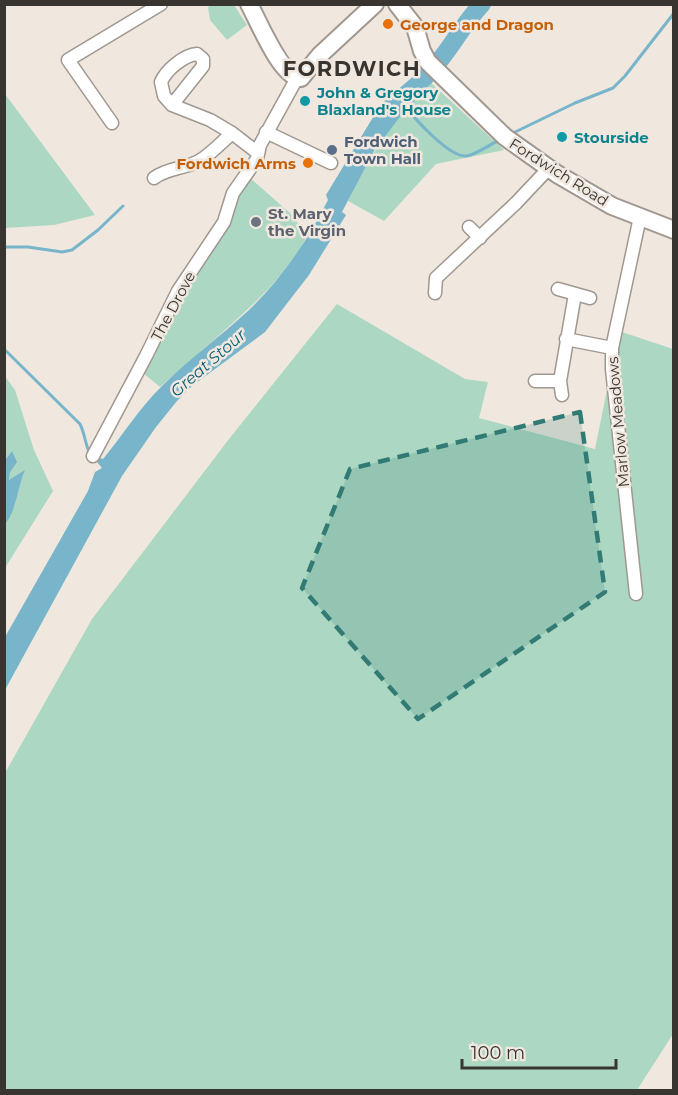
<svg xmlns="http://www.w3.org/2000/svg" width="678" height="1095" font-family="Montserrat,sans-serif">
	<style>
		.green { fill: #acd7c2 }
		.water { fill: #78b5ca }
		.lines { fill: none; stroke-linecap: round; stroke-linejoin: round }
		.stream { stroke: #78b5ca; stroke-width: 3 }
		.river { stroke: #78b5ca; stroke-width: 18 }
		.street-casing { stroke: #a09890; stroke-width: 15 }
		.secondary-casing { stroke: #a09890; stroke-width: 20 }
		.street { stroke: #fff; stroke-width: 12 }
		.secondary { stroke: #fff; stroke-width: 16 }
		.marked { fill: #327b75; fill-opacity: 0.2; stroke: #327b75; stroke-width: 4.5; stroke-dasharray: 12 8; stroke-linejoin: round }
		.food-dot { fill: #e8710a; stroke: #f0e8df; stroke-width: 2 }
		.culture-dot { fill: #0f9aa8; stroke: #f0e8df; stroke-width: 2 }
		.service-dot { fill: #5c6f8a; stroke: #f0e8df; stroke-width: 2 }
		.worship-dot { fill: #6b7280; stroke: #f0e8df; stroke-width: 2 }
		.labels { text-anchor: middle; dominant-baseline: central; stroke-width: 5; stroke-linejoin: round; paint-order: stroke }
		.food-label { font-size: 15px; font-weight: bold; fill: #c56008; stroke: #f0e8df; text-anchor: start }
		.culture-label { font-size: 15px; font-weight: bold; fill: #0d838f; stroke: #f0e8df; text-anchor: start }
		.service-label { font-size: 15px; font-weight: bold; fill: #4e5e75; stroke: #f0e8df; text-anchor: start }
		.street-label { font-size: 15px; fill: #383531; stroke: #f0e8df }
		.worship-label { font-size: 15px; font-weight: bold; fill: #5b616d; stroke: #f0e8df; text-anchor: start }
		.water-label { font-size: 16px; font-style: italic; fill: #045c72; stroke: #f0e8df }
		.district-label { font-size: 21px; font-weight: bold; letter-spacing: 1.5px; fill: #383531; stroke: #f0e8df }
	</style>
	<rect width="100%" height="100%" fill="#f0e8df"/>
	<!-- green -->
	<path class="green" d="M212 5H234L247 25 227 40 210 20 208 7Z
		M430 82 504 150 436 164 384 221 348 201C369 157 395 116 430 82Z
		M5 94 95 215 54 225 5 228Z
		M250 178 290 213 307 235C301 251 290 264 279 277 243 318 200 350 160 387L142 372 236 195Z
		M337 304 465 379 488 382 479 418 595 449 619 331 673 349V1034L637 1090H5V773L92 619 229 439Z
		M4 375 15 390 34 450 53 491 5 568V524L15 505 16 495 24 471 9 481 12 451 5 460Z"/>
	<!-- water -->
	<path class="water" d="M423 68 436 77 399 118 374 151 342 212 346 215 309 275 265 332 192 386 177 401 156 427 122 476 5 690V637L88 491 95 472 102 468 97 462 100 458 103 459C123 435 140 407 163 385 190 358 221 336 249 310 282 278 308 240 328 200L326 195 381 104Z
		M12 451 17 462 10 472 9 480 25 470C17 488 17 510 5 524V460Z"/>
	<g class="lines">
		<!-- stream -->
		<path class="stream" d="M405 106C415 119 449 157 466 156 476 155 490 144 500 140
			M511 134 575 103 613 88 625 76 674 13
			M4 247H28L62 252 72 250 98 230 123 206
			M4 349 80 424C85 434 85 444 90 454"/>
		<!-- river -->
		<path class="river" d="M424 78C447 57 460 27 482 4"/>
		<defs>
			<path id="street" d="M172 105 203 66V59L197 54C184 55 166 70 161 82L164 96 172 105 210 120 232 133 258 153
				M112 123 68 60 161 4
				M266 132 331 163
				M154 178C167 168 184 169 199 161 211 154 222 142 232 133
				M469 227 480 238
				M558 289 590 298
				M435 293 436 278 516 203 549 168
				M566 339 612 348
				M535 381H560
				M562 395 560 381 575 294
				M93 456 146 356 178 291 224 222 233 193 257 159 260 145 297 78
				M636 594 612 369V348L640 217"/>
			<path id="secondary" d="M249 4C259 22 281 78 301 78L320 55 375 4
				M397 4 415 27 422 51 428 62 505 137 557 174 612 206 674 230"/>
		</defs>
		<!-- street casing -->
		<use href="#street" class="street-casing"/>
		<!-- secondary casing -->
		<use href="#secondary" class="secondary-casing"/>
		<!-- street -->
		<use href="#street" class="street"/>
		<!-- secondary -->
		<use href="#secondary" class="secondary"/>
	</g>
	<!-- marked area -->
	<path class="marked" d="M580 412 605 592 418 719 302 588 350 469Z"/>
	<!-- markers -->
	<g class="food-dot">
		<circle cx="388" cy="24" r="6"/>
		<circle cx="308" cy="163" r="6"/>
	</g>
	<g class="culture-dot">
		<circle cx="305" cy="101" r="6"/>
		<circle cx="562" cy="137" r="6"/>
	</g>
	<circle class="service-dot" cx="332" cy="150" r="6"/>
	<circle class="worship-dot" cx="256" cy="222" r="6"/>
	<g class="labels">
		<!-- food labels -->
		<g class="food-label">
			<text x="400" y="24">George and Dragon</text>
			<text x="296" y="163" text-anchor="end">Fordwich Arms</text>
		</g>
		<!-- culture labels -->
		<g class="culture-label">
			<text x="317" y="92">John &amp; Gregory<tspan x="317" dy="17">Blaxland's House</tspan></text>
			<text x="574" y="137">Stourside</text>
		</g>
		<!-- service labels -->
		<g class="service-label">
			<text x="344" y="141">Fordwich<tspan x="344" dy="17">Town Hall</tspan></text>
		</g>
		<!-- street labels -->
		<g class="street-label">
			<text transform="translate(559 172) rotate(32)">Fordwich Road</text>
			<text transform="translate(173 306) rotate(-62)">The Drove</text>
			<text transform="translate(618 422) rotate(-95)">Marlow Meadows</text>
		</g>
		<!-- worship labels -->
		<g class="worship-label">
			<text x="268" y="213">St. Mary<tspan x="268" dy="17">the Virgin</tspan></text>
		</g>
		<!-- water labels -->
		<g class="water-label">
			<text transform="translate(208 363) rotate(-41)">Great Stour</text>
		</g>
		<!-- district labels -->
		<g class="district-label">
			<text x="352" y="68">FORDWICH</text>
		</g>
	</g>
	<!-- border -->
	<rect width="678" height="1095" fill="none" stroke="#383531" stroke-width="12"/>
	<!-- scale -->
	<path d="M462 1059v9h154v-9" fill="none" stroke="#383531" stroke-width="3"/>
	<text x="471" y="1059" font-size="18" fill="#383531" stroke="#f0e8df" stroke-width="4.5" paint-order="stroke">100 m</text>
</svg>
